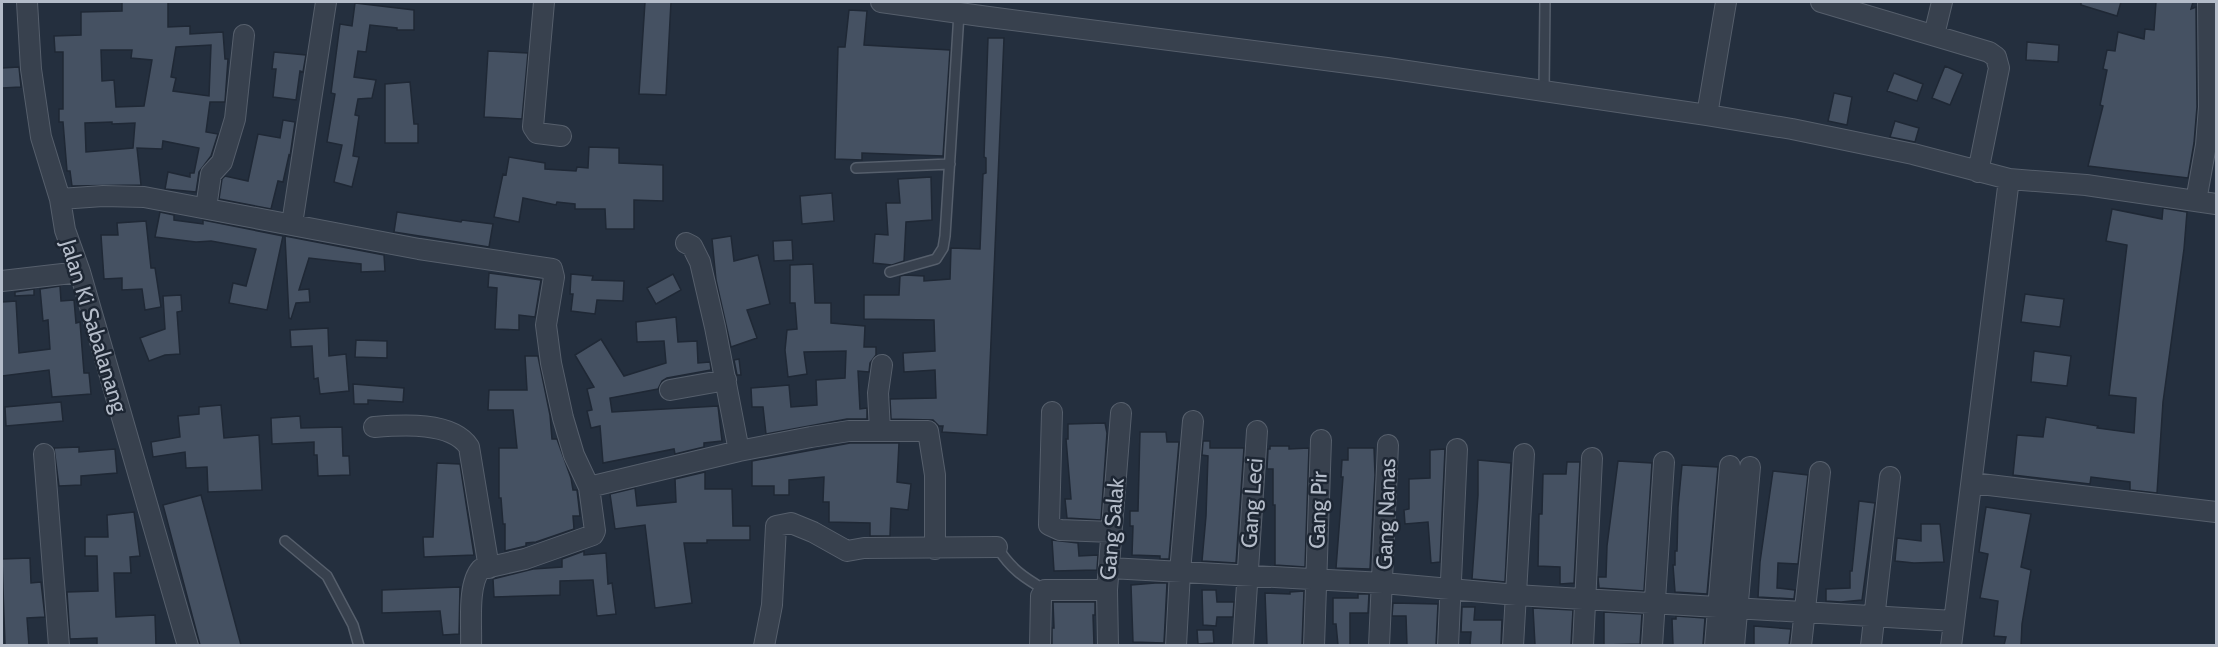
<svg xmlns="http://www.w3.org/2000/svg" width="2218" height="647" font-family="Cabin,sans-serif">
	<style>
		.building { fill: #455162; stroke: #1f2835; stroke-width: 1.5; fill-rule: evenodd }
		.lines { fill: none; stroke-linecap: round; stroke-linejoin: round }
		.lane-casing { stroke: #565f6c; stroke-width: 12 }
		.street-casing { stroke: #565f6c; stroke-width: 22 }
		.lane { stroke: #38414e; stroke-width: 9 }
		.street { stroke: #38414e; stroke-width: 20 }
		.labels { text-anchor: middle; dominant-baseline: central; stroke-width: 5; stroke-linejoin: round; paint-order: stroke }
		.street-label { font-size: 22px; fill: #b4bcc9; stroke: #1d2633 }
	</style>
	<rect width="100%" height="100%" fill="#242f3e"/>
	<!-- building -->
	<path class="building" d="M122 2H168V27L190 26V34L223 32 225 59H228L225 102H210L206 132 218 134 211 156 199 172 196 192 165 189 168 172 190 177V173H194L199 148 163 141 162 149 137 148 141 185 72 186 70 171H67L63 122H59V109H63V52H55L54 36 81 35V12L122 11ZM211 45 209 96 173 91 176 78 171 77 176 47ZM101 50H132L131 58 152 60 144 106 116 107 114 80 102 81ZM112 122V124L135 123 133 148 86 152 85 123Z
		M645 2H671L666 95 639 94Z
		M2081 2H2121L2117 16 2081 5Z
		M2156 2H2193L2191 9 2196 7 2197 107 2194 143 2188 178 2088 166 2103 106 2100 105 2107 70 2103 69 2107 50 2115 51 2118 32 2144 39 2145 29 2154 30Z
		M355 3 414 10V30H397V28L370 25 366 52 358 51 354 77 376 80 372 98 358 99 355 115 359 116 353 156 359 157 352 187 334 182 342 145 327 142 335 94 331 93 340 24 352 26Z
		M849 10 867 11 864 45 950 50 943 156 862 153V160L835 159 838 47H845Z
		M988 38H1004L987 435 942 432 943 426H939L933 420 891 419 890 399 936 398 935 370 904 372 903 353 935 351 934 320 864 319V295H899L900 276 905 275 924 276V281L950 279 951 248 980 249 983 174 986 173V158L984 157Z
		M2027 42 2059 45 2058 62 2026 60Z
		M488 51 528 53 522 119 484 117Z
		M274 52 306 55 303 72 300 71 296 100 273 97 276 69H272Z
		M1945 66 1963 74 1950 105 1932 98Z
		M19 67 21 87 2 88V68Z
		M1894 73 1923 84 1917 101 1887 91Z
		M410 82 414 124H418V143H385V84Z
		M1834 93 1852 97 1847 125 1828 121Z
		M283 120 295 122 290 156 289 155 283 182 278 181 271 209 219 199 222 179 225 176 248 181 258 134 280 138Z
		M1895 121 1919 128 1915 142 1890 137Z
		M589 147 619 148V163L663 165V201L634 200V229H606L605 209H575V204L557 202 556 205 523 198 519 222 494 217 503 174 506 175 509 157 545 163V169L576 171 577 167 588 168Z
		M931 177 932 220 906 222 904 261 892 265 873 263 875 234 888 235 886 203H900L898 179Z
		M832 193 834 221 802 224 800 196Z
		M2163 208 2187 212 2184 249 2163 402 2157 493 2130 490V482L2091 477 2090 484 2013 475 2017 435 2043 437 2046 417 2098 426 2097 428 2134 433 2136 398 2109 395 2127 245 2106 241 2112 209 2162 219Z
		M160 212 174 215V220L203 224V220L283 236 267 310 229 303 233 283 246 286 256 249 211 241 196 242 155 237Z
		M397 212 461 222 462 220 493 224 489 247 394 232Z
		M146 221 151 268H155L161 307 145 310 142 289 122 290V278L104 279 101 235H118L117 223Z
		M285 236 384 255 385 271 361 272V264L309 258 299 290 309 289 310 302 296 303 291 319 289 318Z
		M731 236 734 261 758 255 770 304 747 310 757 338 731 347 716 280 712 239Z
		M792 240 793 260 774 261 773 241Z
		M813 264 815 303H831V323L865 326 864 347H876V355L870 363 869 372 858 371 860 409 867 408V419H847L766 434 763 407H752L751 388 789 385 791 407 817 405 816 380 845 378 846 351 804 352 807 374 788 377 785 350 787 330 797 329 795 303H790V265Z
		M489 273 541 280 535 317 519 315V330L495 329 497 288 488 287Z
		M571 274 593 276 592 280 624 281 623 301 597 300 595 314 571 311 573 294H570Z
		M673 274 681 290 656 304 647 288Z
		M60 286 61 301 74 300 76 323 80 322 84 373H89L91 394 52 397 49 370 2 376V302L16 301 19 353 50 349 48 320 43 321 40 289Z
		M34 289V295L15 296V292Z
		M2025 294 2064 299 2060 327 2021 322Z
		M181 295 182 311 177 312 180 354 165 355 149 361 140 338 165 329 163 296Z
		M676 317 678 342 697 341 698 363 710 362 711 370 667 378 662 381 658 389 610 398 612 412 718 406 722 441 704 443V447L675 454 674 449 603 463 600 426 591 428 587 411 592 410 587 389 594 387 575 355 601 339 624 376 666 363 664 341 637 342 636 322Z
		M328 328 329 356 346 354 349 391 320 394 318 378 314 379 312 346 291 347 290 330Z
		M356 340 387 341V358L355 357Z
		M2034 351 2071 356 2067 386 2031 382Z
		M525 356H538L550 415 552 439H557L571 478 573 490H577L580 516H573L574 529 536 542 526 543V546L505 551V524H503L501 498H499V448H517L513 410H488L489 390H527Z
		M739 359 741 375H737L734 360Z
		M353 384 404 388 403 402 368 400V404H354Z
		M61 402 63 421 6 426 5 407Z
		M221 405 224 438 259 435 262 490 208 492 207 467 186 468 185 452 153 457 151 442 180 437 178 416 199 414V407Z
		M300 416 301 428 342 427 343 456H349L350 475 318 476 317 455H314V442L272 444 271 418Z
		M1105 423 1107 433 1101 520 1067 518 1065 499H1071L1066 439H1068V424Z
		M1140 432H1166L1167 442H1179L1169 559H1160V556L1132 555 1133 526H1130V511H1138Z
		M1203 441H1210V448H1244L1236 563 1202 561 1206 516 1208 456 1202 455Z
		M850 443H899L897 482 911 484 908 510 891 508 890 536H870V523L829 522V502H823L824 477 789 480V495H774V486H752V461Z
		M1270 446H1289V449L1309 448 1305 567 1275 565V505H1273V469H1267L1268 449H1270Z
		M79 447V452L115 449 117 473 81 476V485L59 486 54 448Z
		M1348 448H1374L1375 475 1370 569 1336 568 1343 477H1341L1342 460H1348Z
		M1445 449 1440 562 1431 563 1428 522 1405 524 1404 510 1409 509V479L1430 478V450Z
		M1478 460 1511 463 1505 582 1472 579 1478 495Z
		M1618 461 1652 463 1644 591 1599 588 1598 577H1606L1607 546Z
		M1567 462H1580L1574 583 1560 584V567L1538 566 1539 514H1542L1543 474H1566Z
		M437 463 460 464 474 555 424 557 423 537H433Z
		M1682 465 1718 467 1707 594 1675 592 1673 565H1675V551H1677L1678 507Z
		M1773 471 1808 475 1798 564 1778 563 1777 588 1795 590 1794 599 1758 597 1760 562Z
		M705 472V489H732L733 526H750V540H707V543H684L692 603 655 608 645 525 615 529 610 494 635 488 637 506 676 502 675 479Z
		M201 495 241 645H200L163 505Z
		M1859 501 1875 503 1862 600 1841 602 1826 601V589L1850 588V571H1852Z
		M1986 507 2031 514 2021 567 2031 570 2022 624 2021 645H2004L2006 637 1994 636 1998 601 1980 598 1988 554 1979 552Z
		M134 512 140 556 130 557 131 573H114L116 617 155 615 156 645H97V638L70 639 67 592 98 591 97 556H85V537H108L107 515Z
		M1921 524H1940L1944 562 1914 563 1895 561 1897 538 1921 541Z
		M1052 540 1078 543 1079 556 1098 555 1097 570 1054 571Z
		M584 551V555L606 553 608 584 612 583 616 614 597 616 593 580 560 581V595L494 597 493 579 533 569 562 567V559Z
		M30 558 31 583 41 582 45 617 27 618 29 645H5L2 559Z
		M1155 583H1167L1164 643 1133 642 1131 585Z
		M460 587 459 634 443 635 440 611 382 613V590Z
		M1202 590H1216L1217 602H1234L1233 617H1217L1216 626 1203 625Z
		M1304 591 1302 645H1267L1265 593 1290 594V592Z
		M1358 594H1369L1368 613H1350V645H1338L1336 624H1333V598H1358Z
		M1053 602H1095V615H1093L1094 645H1052V628H1054Z
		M1393 603 1438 604 1436 645H1407L1406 616H1392Z
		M1462 607H1475L1474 620H1502L1501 645H1470L1471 632H1461Z
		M1533 608 1573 610 1571 645H1535Z
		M1604 612 1642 614 1640 644 1604 645Z
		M1676 616 1705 618 1703 645H1673L1672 619H1676Z
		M1754 626 1791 629 1789 645H1754Z
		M1197 630H1213L1214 643 1198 644Z"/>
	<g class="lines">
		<defs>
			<path id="lane" d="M1544 90 1545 2
				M856 168 950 164
				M890 272 936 259 943 248 945 236 959 13
				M285 541 327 576 353 625 359 646
				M997 547C1011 569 1023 577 1045 590"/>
			<path id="street" d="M27 2 31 69 41 137 60 199 65 230 80 272 188 646
				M544 2 533 127 537 133 561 136
				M881 2 981 16 1387 68 1707 115 1792 129 1913 154 2009 179 2086 185 2216 204
				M1821 2 1989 52 1996 57 1999 68 1978 172
				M1934 35 1942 2
				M1707 115 1726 2
				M60 199 103 196 144 197 419 249 552 269 554 277 546 325 551 363 563 418 574 455 589 487 595 531 593 535 525 559 481 569C467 584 472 626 471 646
				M2196 201 2206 145 2209 107 2208 2
				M206 208 211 174 222 162 235 119 244 35
				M292 224 326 2
				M686 243 692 246 700 262 715 327 739 451
				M2 281 80 272
				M670 390 726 380
				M1052 412 1049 525 1060 530 1112 532
				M374 427C401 425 452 421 469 447L489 568
				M880 430 878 393 882 365
				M44 454 59 646
				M1972 483 2216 512
				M589 487 739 451 811 437 849 431H928L935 475V549
				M1110 568 1383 583 1517 595 1954 621
				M764 646 772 605 776 526 791 523 813 532 847 551 864 548 997 547
				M1040 646 1041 596 1045 590H1107
				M1108 646 1107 590 1121 413
				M1176 646 1180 572 1193 421
				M1243 646 1257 431
				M1314 646 1321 440
				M1379 646 1388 445
				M1448 646 1457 449
				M1513 646 1524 454
				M1583 646 1592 458
				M1652 646 1664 462
				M1715 646 1730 466
				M1734 646 1750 467
				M1801 646 1820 472
				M1871 646 1890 477
				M1951 646 2009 179"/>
		</defs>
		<!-- lane casing -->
		<use href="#lane" class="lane-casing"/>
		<!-- street casing -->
		<use href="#street" class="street-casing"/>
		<!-- lane -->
		<use href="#lane" class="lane"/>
		<!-- street -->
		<use href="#street" class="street"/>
	</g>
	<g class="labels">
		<!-- street labels -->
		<g class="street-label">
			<text transform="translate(94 326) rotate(73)">Jalan Ki Sabalanang</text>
			<text transform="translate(1252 503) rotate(-86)">Gang Leci</text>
			<text transform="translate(1318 510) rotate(-88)">Gang Pir</text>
			<text transform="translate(1386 514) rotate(-88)">Gang Nanas</text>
			<text transform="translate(1112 529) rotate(-85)">Gang Salak</text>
		</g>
	</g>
	<!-- border -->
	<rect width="2218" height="647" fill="none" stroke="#b4bcc9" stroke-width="6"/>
</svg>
